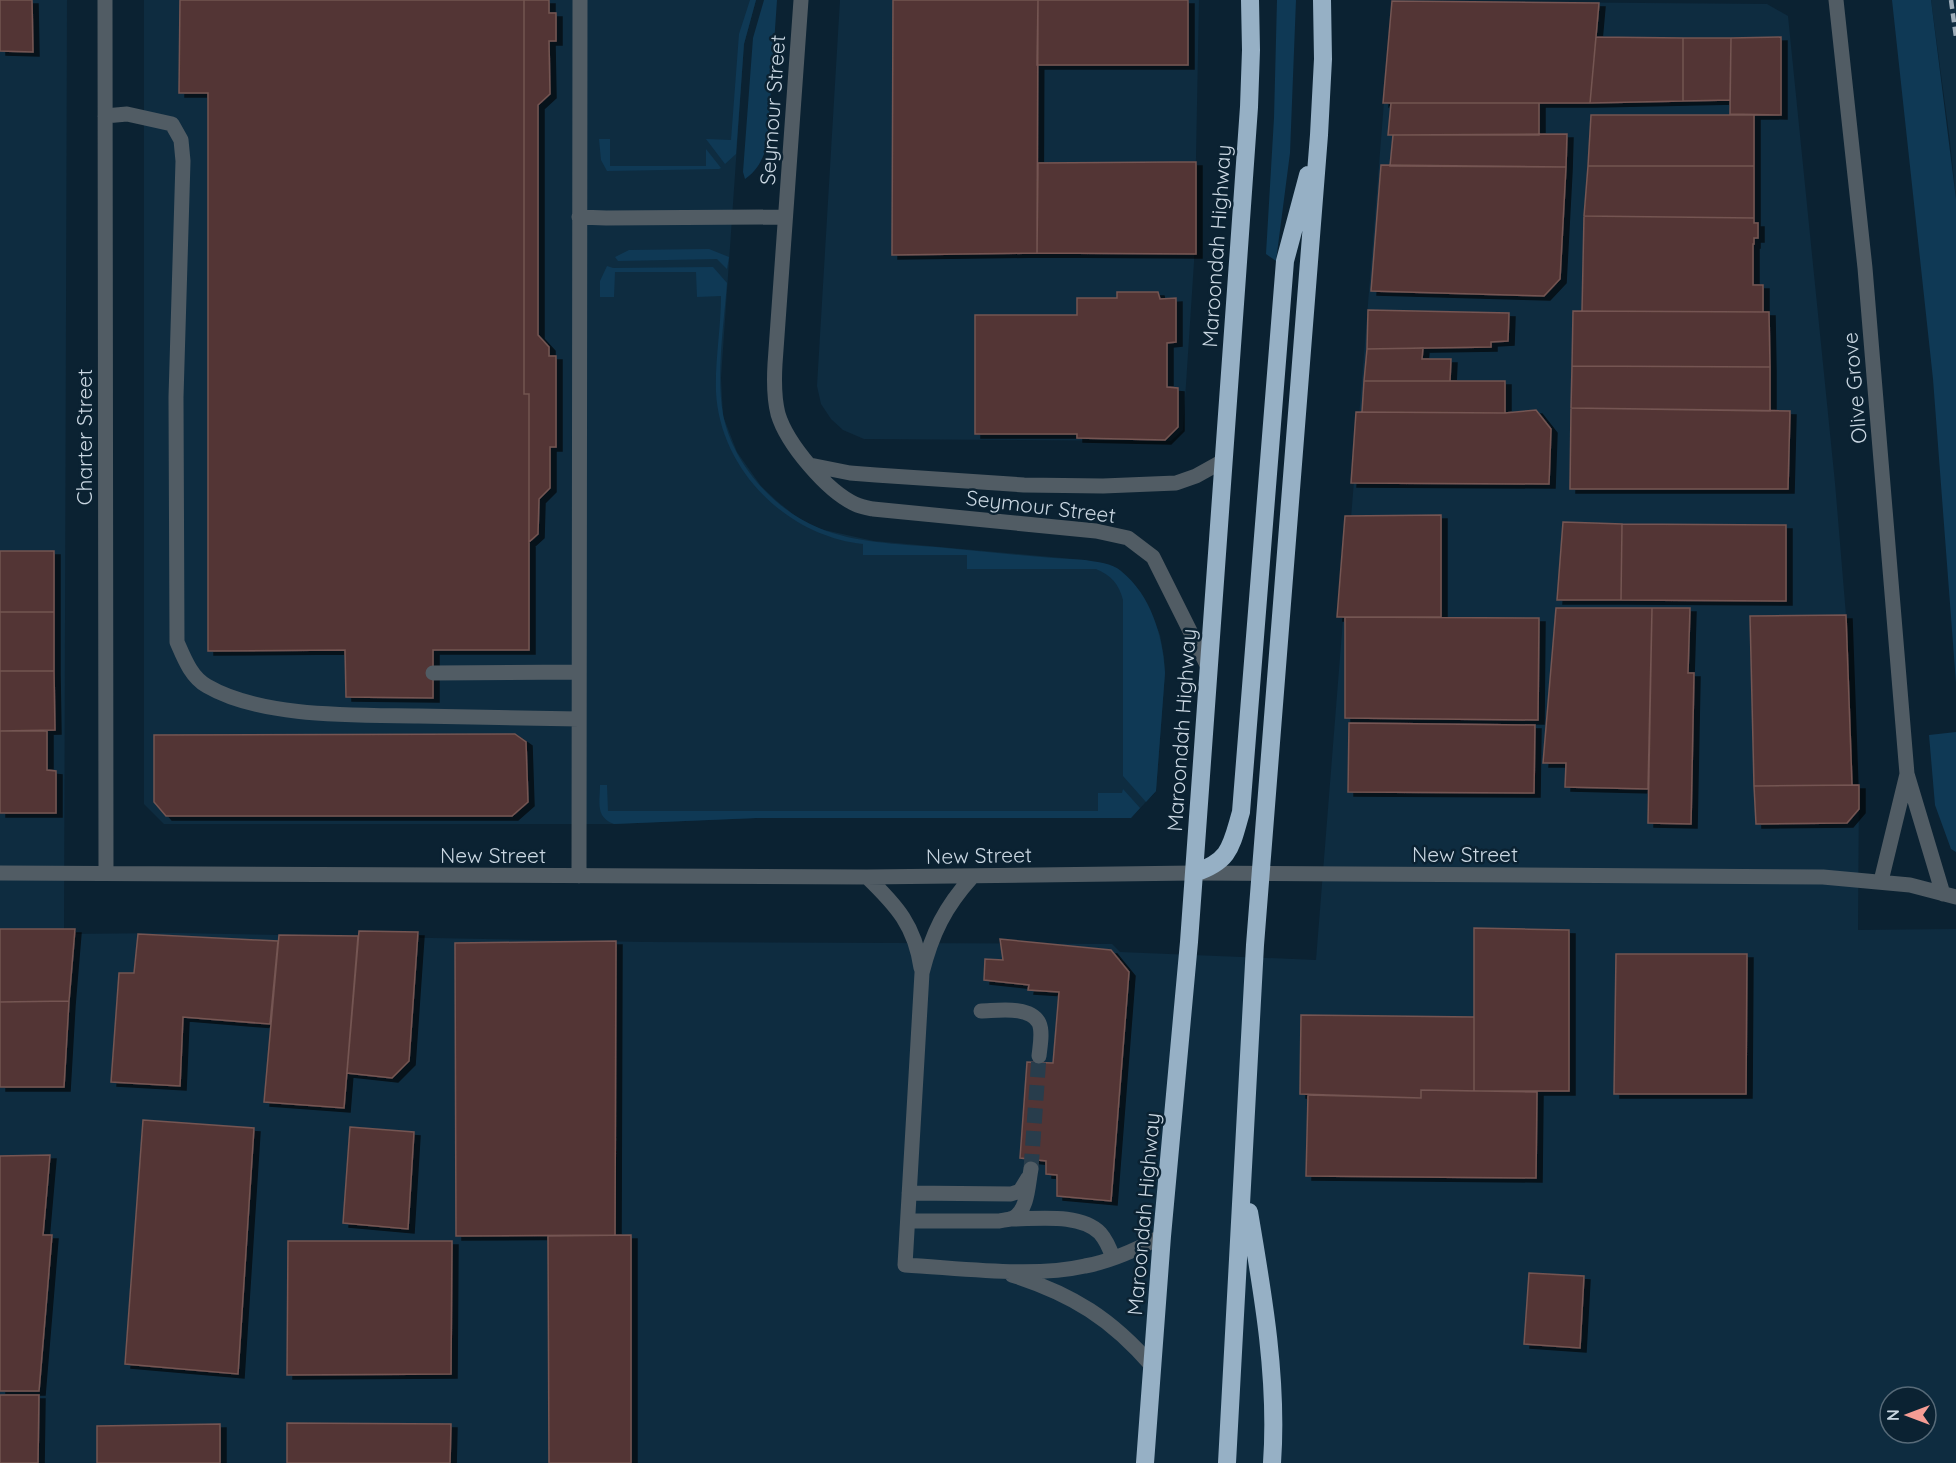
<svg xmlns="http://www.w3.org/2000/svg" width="1956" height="1463" font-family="Quicksand,sans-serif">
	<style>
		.built { fill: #0e2c40; fill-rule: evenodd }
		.green { fill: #0f3955 }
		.building { fill: #533634; stroke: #745552; stroke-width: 1.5; filter: url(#shadow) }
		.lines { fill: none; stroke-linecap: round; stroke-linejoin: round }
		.minor-tunnel { stroke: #283d4c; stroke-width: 15; stroke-dasharray: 15 8; stroke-linecap: butt }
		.minor { stroke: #515c64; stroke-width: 15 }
		.highway { stroke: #96b0c5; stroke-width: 18 }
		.rail { stroke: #9eadb9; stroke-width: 4.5; stroke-dasharray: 9 4.5; stroke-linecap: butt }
		.labels { text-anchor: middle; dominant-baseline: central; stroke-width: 5; stroke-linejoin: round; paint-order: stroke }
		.street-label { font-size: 21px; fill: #cad7e2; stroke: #0b2232 }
	</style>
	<defs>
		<filter id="shadow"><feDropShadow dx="6" dy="4" stdDeviation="0" flood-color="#0009"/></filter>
	</defs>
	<rect width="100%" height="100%" fill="#0b2232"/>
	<!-- built -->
	<path class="built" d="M0 0H67L64 934 175 933 645 942 1112 944 1120 952 1316 960 1392 1 1767 4 1788 16 1835 483 1846 615 1852 785H1859L1858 930 1956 929V1463H0ZM1890 1397H1926V1433H1890Z
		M144 0H756L744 44 721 378 723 416 737 452 761 486 778 502 798 518 820 529 874 541 1085 560 1120 570 1145 600 1160 635 1164 657 1165 673 1156 791 1131 818H757L614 824H164L144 804Z
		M840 0H1199L1194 262 1183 430 1171 441 864 439 843 430 831 419 821 404 817 386Z
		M1931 0H1956V199L1950 141Z"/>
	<!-- green -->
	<path class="green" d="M750 0H756L744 44 736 154 725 164 706 139 731 140 739 34Z
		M764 0H777L767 146C762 160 758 170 745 179L743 172 753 38Z
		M1277 0H1296L1290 153 1276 261 1266 254 1274 118Z
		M1859 0H1931L1956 199V683L1933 379 1892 0Z
		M599 139H610V166H706V149L721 168 719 169 607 171 601 160Z
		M709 249 729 257 727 269 717 259 618 261 615 257 629 250Z
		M607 266 613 268 713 267 727 283C724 323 716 375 723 414 732 463 774 510 819 528 855 543 898 544 936 547 986 552 1036 557 1085 560 1097 562 1112 563 1121 571 1151 595 1163 636 1165 673L1156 791 1146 802 1123 776V600C1119 584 1111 575 1096 569H967V555H863V544C787 536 720 470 716 392 715 360 721 328 721 296L697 297 696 272H615L614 297H600V281Z
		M1956 732V852L1951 849 1935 805 1929 735Z
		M600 785H607L608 811H1098V793H1122L1123 789 1140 808 1131 818H757L614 824C595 817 600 802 600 785Z"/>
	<!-- building -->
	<path class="building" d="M0 0H32L33 52 0 51Z
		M180 0H524V394H529V650H433V698L346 697 345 650 208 651V93H179Z
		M524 0H549V13H556V41H549L550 94 538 105V335L549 347V356H556V447H550V488L539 499 538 534 529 542V394H524Z
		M893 0H1038L1037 253 892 255Z
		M1038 0H1188V65H1037Z
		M1392 1 1599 3 1590 103H1383Z
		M1596 37 1683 38V101L1590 103Z
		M1781 37V115L1730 114 1731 38Z
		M1683 38H1731L1730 100 1683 101Z
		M1391 103H1539V135H1388Z
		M1591 115H1754V166H1588Z
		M1567 134 1566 167 1390 166 1393 135Z
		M1174 162H1196V254L1037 253 1038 163Z
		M1381 165 1566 167 1560 279 1544 296 1371 291Z
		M1588 166H1754V218L1584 216Z
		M1584 216 1754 218V223H1758V238H1754V244H1753V285H1763V312L1582 311Z
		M1117 292H1158L1160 299 1176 298V342L1167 343V387L1178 388V427L1165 440 1077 438V434H975V315H1077V298H1117Z
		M1368 310 1509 313 1508 341 1491 342V347L1367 349Z
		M1573 311 1769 312 1770 367 1572 366Z
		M1423 348 1422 359H1451L1450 381H1364L1367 349Z
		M1572 366 1770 367V411L1571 408Z
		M1364 381H1505V413L1362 412Z
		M1571 408 1790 411 1788 489H1570Z
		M1536 410 1551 429 1549 484 1351 483 1356 412 1505 413Z
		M1441 515V617H1337L1345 516Z
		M1563 522 1622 524 1621 600H1557Z
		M1622 524 1786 525V601L1621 600Z
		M0 551H54V612H0Z
		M1556 608H1652L1648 789 1565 787 1566 763H1543Z
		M1652 608H1690L1688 673H1694L1691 824 1648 823Z
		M0 612H54V671H0Z
		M1846 615 1852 785 1754 786 1750 616Z
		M1345 617 1539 618 1538 720 1345 718Z
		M0 671H54L55 730 0 731Z
		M1349 723 1535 725 1534 793 1348 792Z
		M0 731H47V770L56 771V813H0Z
		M515 734 526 742 528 802 512 816H166L154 802V735Z
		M1859 785V809L1847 823 1756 824 1754 786Z
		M1474 928 1569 930V1091H1474Z
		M0 929H75L69 1001 0 1002Z
		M359 931 418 932 409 1061 392 1078 347 1073Z
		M138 934 278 941 270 1024 183 1017 180 1086 111 1082 119 973H134Z
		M279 935 358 936 344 1108 264 1102Z
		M1000 939 1111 950 1129 972 1111 1201 1057 1196V1175L1046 1174V1161L1020 1158 1027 1062 1053 1063 1059 992 1028 990 1029 985 984 980 985 959 1003 960Z
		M616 941 615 1235 456 1236 455 943Z
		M1616 954H1747L1746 1094H1614Z
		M69 1001 64 1087H0V1002Z
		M1301 1015 1474 1017V1091L1421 1090V1098L1300 1094Z
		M1421 1090 1537 1092 1536 1178 1306 1176 1308 1095 1421 1098Z
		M143 1120 254 1128 238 1374 125 1364Z
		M350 1127 414 1132 408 1229 343 1223Z
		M50 1155 43 1235H52L39 1391H0V1156Z
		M631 1235V1463H549L548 1236Z
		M288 1241H452L451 1374 287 1375Z
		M1529 1273 1584 1276 1580 1348 1524 1344Z
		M0 1395H39L38 1463H0Z
		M287 1423 451 1424 450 1463H287Z
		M220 1424V1463H97V1426Z"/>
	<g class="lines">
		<!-- minor-tunnel -->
		<path class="minor-tunnel" d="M1031 1169 1039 1056"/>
		<!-- minor -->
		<path class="minor" d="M105 0 106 873
			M801 0 775 364C774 381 774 398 778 414 787 444 827 491 855 504 861 507 868 508 873 509L1096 531 1128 538 1153 557 1208 667
			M1836 0 1865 268 1907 774 1943 894
			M105 116 127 114 172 124 181 140 183 161 176 397 177 642C184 658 191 677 207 686 262 718 356 715 418 716 472 717 525 718 579 719
			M579 217 606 218 785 217
			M810 465 850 473 876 475 1024 485 1103 486 1176 483 1196 476 1223 461
			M433 673 579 672
			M0 873 867 877 1194 873 1823 877 1910 885 1956 897
			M579 876 580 0
			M867 877C897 906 915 926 921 968
			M972 877C945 907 932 933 922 973L905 1265C960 1268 1033 1278 1085 1266 1113 1261 1138 1249 1162 1236
			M1881 881 1907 774
			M981 1011C996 1011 1030 1005 1039 1023 1043 1032 1040 1046 1039 1056
			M909 1193 1011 1194 1020 1191 1028 1178
			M1012 1219C1038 1219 1080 1213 1100 1233 1107 1241 1110 1249 1113 1258
			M908 1221H999C1003 1220 1009 1220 1013 1218 1028 1211 1028 1184 1031 1169
			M1012 1275C1072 1294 1112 1319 1153 1367"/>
		<!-- highway -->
		<path class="highway" d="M1194 873C1231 861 1231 846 1241 812L1285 261 1308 175
			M1249 1212C1263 1294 1278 1380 1272 1463
			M1145 1463 1162 1236 1189 942 1237 276 1249 107 1251 50 1250 0
			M1227 1463 1255 945 1319 135 1323 59 1322 0"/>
		<!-- rail -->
		<path class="rail" d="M1951 0 1956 37"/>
	</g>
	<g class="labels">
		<!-- street labels -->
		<g class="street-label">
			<text transform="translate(772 110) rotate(-86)">Seymour Street</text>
			<text transform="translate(1216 246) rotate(-86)">Maroondah Highway</text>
			<text transform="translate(1854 388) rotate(-95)">Olive Grove</text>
			<text transform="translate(84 437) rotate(-90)">Charter Street</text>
			<text transform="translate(1041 506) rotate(7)">Seymour Street</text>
			<text transform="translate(1181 730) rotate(-86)">Maroondah Highway</text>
			<text x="1465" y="854">New Street</text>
			<text x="493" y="855">New Street</text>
			<text transform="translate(979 855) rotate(-1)">New Street</text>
			<text transform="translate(1143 1214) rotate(-85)">Maroondah Highway</text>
		</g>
	</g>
	<!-- north arrow -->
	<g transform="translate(1908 1415) rotate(270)"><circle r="28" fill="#0b2232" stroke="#576a78" stroke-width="1.5"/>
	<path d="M0-4.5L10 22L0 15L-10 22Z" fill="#f59c94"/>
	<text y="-9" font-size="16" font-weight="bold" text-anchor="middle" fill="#cad7e2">N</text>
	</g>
</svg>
